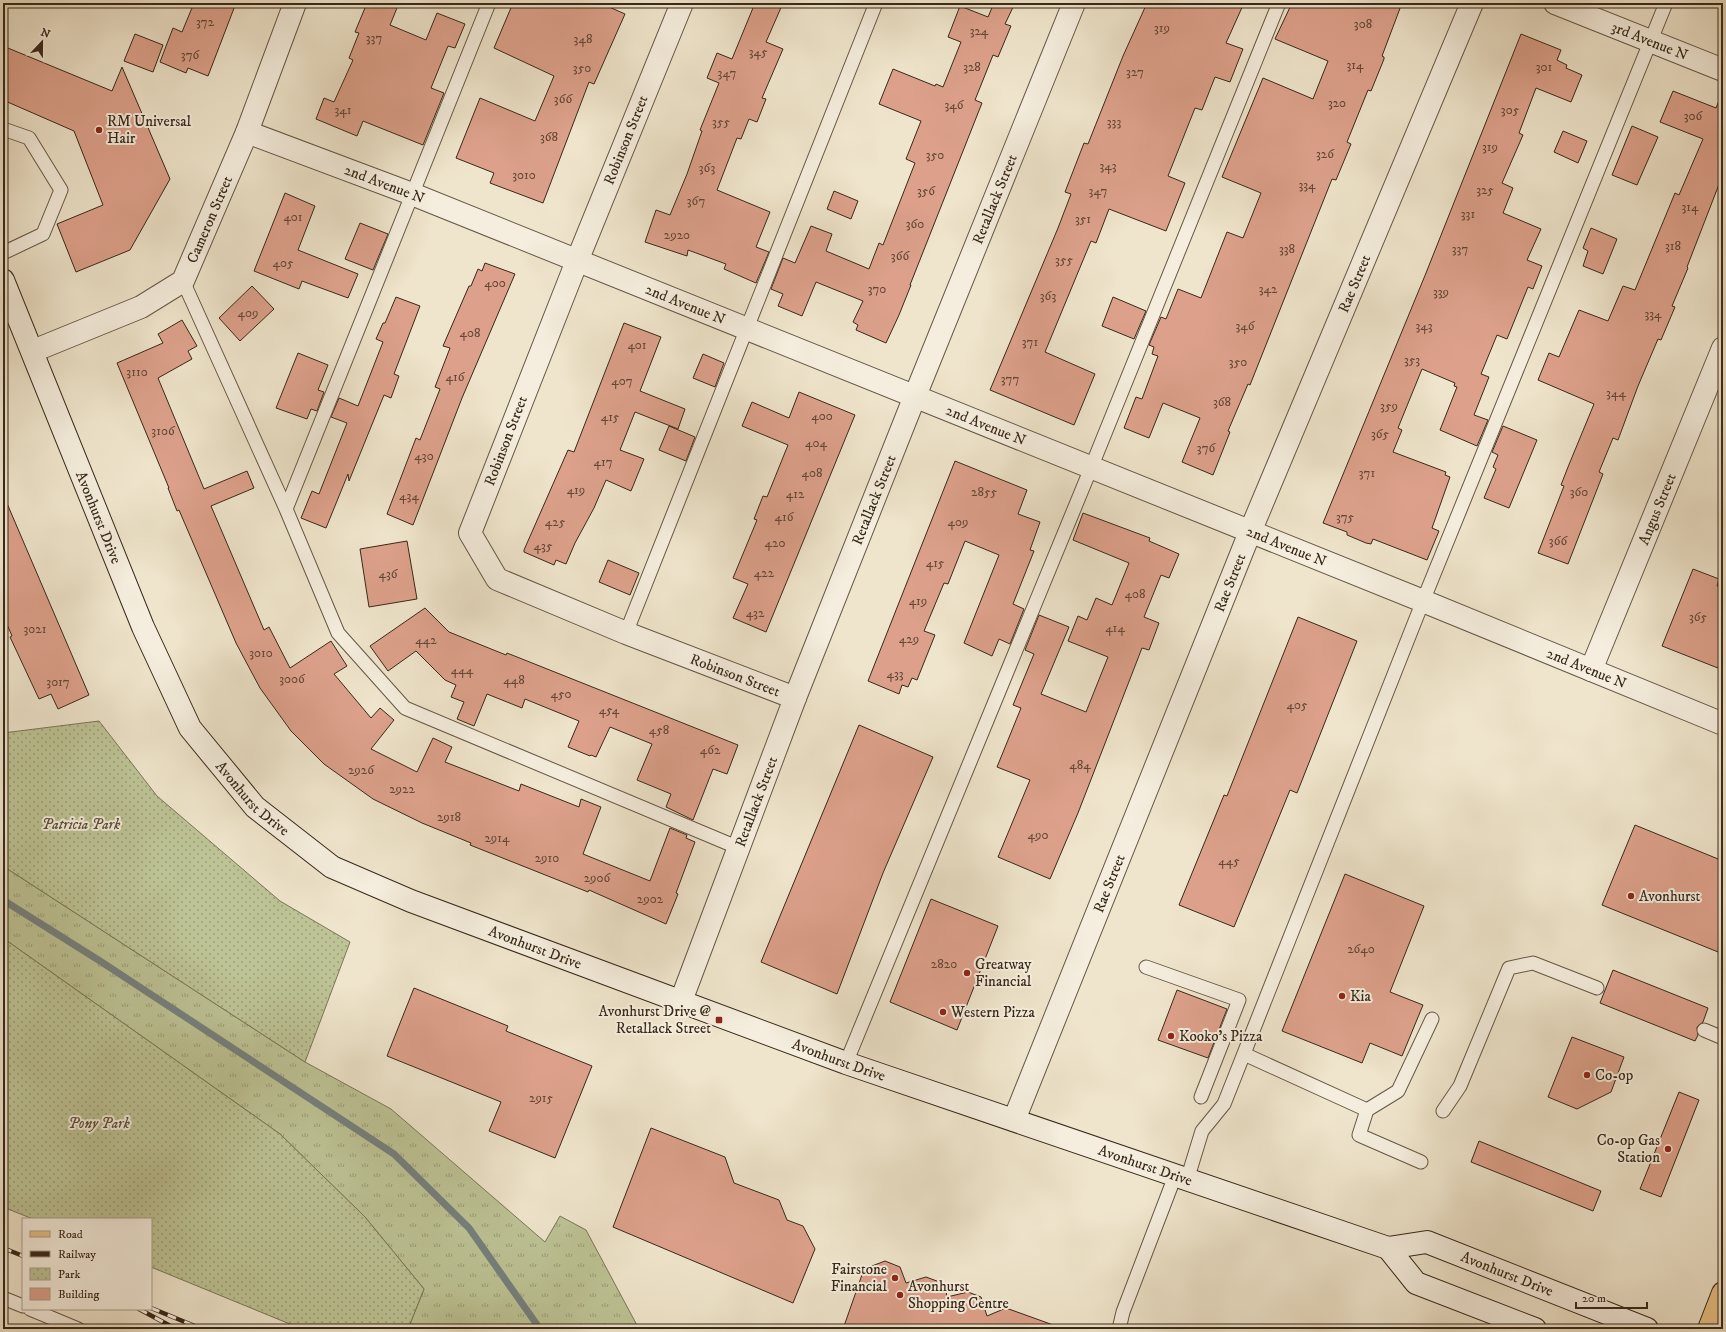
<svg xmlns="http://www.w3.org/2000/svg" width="1726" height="1332" font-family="'IM FELL DW Pica',serif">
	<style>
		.grass { fill: url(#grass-tufts); stroke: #7a7657 }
		.park { fill: url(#park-dots); stroke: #7a7657 }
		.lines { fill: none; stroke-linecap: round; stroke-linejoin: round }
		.stream { stroke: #76817e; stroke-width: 7 }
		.building { fill: #dda18b; stroke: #382819 }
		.lane-casing { stroke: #665746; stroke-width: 15 }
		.street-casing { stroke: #665746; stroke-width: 24 }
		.secondary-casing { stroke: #382819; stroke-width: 24 }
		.primary-casing { stroke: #382819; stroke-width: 24 }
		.lane { stroke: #f5eede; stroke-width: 13 }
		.street { stroke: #f5eede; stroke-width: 22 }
		.secondary { stroke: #f5eede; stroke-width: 22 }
		.primary { stroke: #e8c286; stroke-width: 22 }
		.rail-casing { stroke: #382819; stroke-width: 4.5 }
		.rail { stroke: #f5eede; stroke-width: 3; stroke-dasharray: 9; stroke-linecap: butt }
		.poi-dot { fill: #8f2418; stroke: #f5eede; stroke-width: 1.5 }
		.labels { text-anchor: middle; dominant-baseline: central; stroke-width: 4; stroke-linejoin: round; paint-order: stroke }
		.number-label { font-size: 13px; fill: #614636 }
		.street-label { font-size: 15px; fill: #382819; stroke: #f5eede }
		.poi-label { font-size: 15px; fill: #382819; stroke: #f5eede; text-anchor: start }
		.park-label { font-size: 15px; font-style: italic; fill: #594f38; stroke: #f5eede }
	</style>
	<defs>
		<pattern id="grass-tufts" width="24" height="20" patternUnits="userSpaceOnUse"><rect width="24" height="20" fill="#bdc395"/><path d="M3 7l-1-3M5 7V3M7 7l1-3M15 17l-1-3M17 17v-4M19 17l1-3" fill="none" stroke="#9b9e79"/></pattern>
		<pattern id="park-dots" width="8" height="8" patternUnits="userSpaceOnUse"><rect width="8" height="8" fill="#bdc395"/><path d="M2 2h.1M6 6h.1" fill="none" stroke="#9b9e79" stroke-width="1.8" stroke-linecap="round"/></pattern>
	</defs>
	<rect width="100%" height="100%" fill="#efe5cc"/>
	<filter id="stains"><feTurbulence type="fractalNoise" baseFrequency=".005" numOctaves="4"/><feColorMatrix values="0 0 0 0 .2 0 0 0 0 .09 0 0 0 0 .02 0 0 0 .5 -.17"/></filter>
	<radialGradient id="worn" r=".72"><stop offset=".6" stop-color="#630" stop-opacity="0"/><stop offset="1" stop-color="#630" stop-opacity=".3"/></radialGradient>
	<!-- grass -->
	<path class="grass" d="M3 866 305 1062 391 1109 545 1242 560 1216 586 1230 639 1329H408L424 1289 365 1217 280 1134 3 938Z"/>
	<!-- park -->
	<path class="park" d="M99 721 157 796 280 901 350 942 305 1062 3 866V733Z
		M3 938 280 1134 365 1217 424 1289 408 1329H302L151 1267V1219H33L3 1207Z"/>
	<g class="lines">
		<!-- stream -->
		<path class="stream" d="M3 900 100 961 394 1154 469 1228 540 1329"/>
	</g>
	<!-- building -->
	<path class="building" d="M194 3H236L208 76 188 68 186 73 160 62 173 28 182 32Z
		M367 3H399L390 25 426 40 437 13 465 24 455 48 448 46 431 88 444 93 423 145 363 121 357 136 316 119 324 98 334 102 353 60 349 58 359 33 355 32Z
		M513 3H600L625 14 594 84 589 82 543 203 490 183 494 173 456 158 480 98 535 121 554 76 494 48Z
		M755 3H783L766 42 783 49 762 98 766 99 757 122 749 119 741 139 737 138 717 190 770 212 756 247 769 252 756 283 724 269 726 264 688 250 687 256 645 242 656 210 670 215 687 174 702 131 700 130 719 83 707 78 717 53 732 59Z
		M994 3H1015L1005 24 1011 26 998 57 993 55 975 100 982 103 910 285H911L899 315 886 343 856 330 858 325 853 322 863 301 816 282 802 316 778 306 783 294 771 289 783 258 795 263 811 226 832 234 826 251 869 269 879 243 883 245 915 163 906 159 921 121 879 104 893 69 935 86 936 84 943 87 961 42 948 37 960 6 988 17Z
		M1147 3H1244L1226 43 1243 49 1230 82 1215 77 1202 110 1195 108 1168 176 1185 183 1166 231 1109 209 1096 243 1091 241 1045 352 1095 374 1074 425 990 390 1058 228 1071 194 1065 192 1084 143 1088 144 1123 56Z
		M1292 3H1402L1382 56 1384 57V59L1371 91 1368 90 1347 142 1351 144 1336 180 1332 179 1250 385 1248 384 1228 431 1230 432 1213 475 1182 462 1200 418 1163 403 1149 438 1124 428 1136 397 1142 399 1158 356 1152 354 1154 347 1149 345 1161 317 1166 319 1178 289 1201 298 1227 232 1243 238 1261 193 1222 177 1263 78 1313 99 1328 61 1275 39Z
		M135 34 163 45 153 72 124 61Z
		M1521 34 1561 50 1557 60 1567 65 1566 68 1582 75 1571 102 1536 88 1519 133 1523 135 1502 183 1513 188 1503 213 1541 229 1527 260 1542 266 1533 289 1528 287 1507 339 1497 335 1481 374 1489 377 1474 415 1488 420 1477 446 1440 430 1457 387 1454 386 1455 383 1422 369 1398 428 1402 430 1393 452 1446 472 1445 475 1450 477 1432 528 1439 531 1427 560 1373 539 1371 544 1366 543 1347 535V532L1323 523 1426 273Z
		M3 46 112 91 122 67 170 179 130 250 76 272 57 224 103 205 74 131 3 100Z
		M1673 91 1716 108 1723 91V174L1687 267 1688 268 1672 306 1675 307 1661 340 1658 339 1638 386 1618 440 1613 438 1599 472 1603 474 1568 564 1538 553 1564 486 1561 485 1568 467 1594 404 1538 380 1549 353 1559 357 1579 310 1608 321 1623 286 1635 290 1675 193 1679 195 1703 139 1660 122Z
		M1632 126 1658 137 1637 185 1612 175Z
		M1563 131 1587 141 1578 163 1554 152Z
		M834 191 858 201 851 219 827 209Z
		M285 193 315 206 298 250 358 274 348 298 302 281 299 289 254 271Z
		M360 223 388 234 373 270 345 259Z
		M1591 228 1617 239 1603 274 1583 266 1588 251 1583 248Z
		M485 263 515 274 462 398 413 525 387 514 416 438 420 440 440 389 435 387 450 348 443 346 469 286H471L478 269 482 271Z
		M252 286 274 309 240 341 219 318Z
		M396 297 420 306 394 374 399 376 391 398 384 395 349 481 348 474 326 528 301 518 312 491 319 494 347 423 331 417 339 398 358 406 383 342 376 339 383 323H385Z
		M1113 297 1146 311 1134 339 1102 326Z
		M182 320 197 346 188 351 192 359 158 378 204 489 247 471 254 488 211 506 264 630 269 627 290 668 331 641 347 666 334 674 371 718 380 708 394 720 371 749 417 772 433 738 452 747 445 762 519 791 521 784 579 807 581 799 601 807 583 854 650 881 670 828 687 835 686 838 695 842 676 893 678 894 666 924 589 890 588 892 470 845 471 843 422 823 373 799 324 764 291 731 260 688 236 643 179 510 177 511 168 488H169L117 363 163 343 158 334Z
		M624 323 661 337 640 391 685 409 678 429 635 412 620 450 644 459 631 491 606 480 594 508 575 543 566 564 556 560 554 565 524 552V550L568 450 574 452Z
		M298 353 328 365 318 390 324 392 317 411 311 409 307 419 276 408Z
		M703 354 724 363 715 387 693 378Z
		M799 392 855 415 766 632 733 618 748 584 733 578 757 520 754 519 763 496 767 497 788 445 742 426 752 402 789 418Z
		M669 426 695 437 686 461 659 450Z
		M1503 426 1537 440 1509 508 1484 498 1496 469 1493 467 1498 455 1492 452Z
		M955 461 1027 490 1018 514 1040 522 1030 550 1034 551 1013 604 1024 609 1010 644 999 639 992 656 964 643 999 555 965 541 948 584 944 583 924 631 935 635 917 680 912 678 908 687 902 685 899 694 868 681Z
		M3 494 89 695 58 709 51 694 39 699 10 637 12 636 3 615Z
		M1083 513 1150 538 1149 541 1179 554 1169 578 1161 575 1144 617 1159 623 1149 650 1142 648 1078 813 1050 879 998 857 1030 780 997 767 1021 708 1013 705 1034 654 1025 650 1039 615 1069 627 1041 694 1086 712 1108 657 1068 641 1078 616 1087 620 1096 598 1112 605 1129 563 1073 540Z
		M407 541 417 599 369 607 360 549Z
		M608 560 639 573 630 595 599 582Z
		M1693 569 1719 579 1717 586 1723 589V670L1662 646Z
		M425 608 449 632 506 655 507 653 738 745 727 774 713 769 693 820 666 807 671 794 637 780 652 744 610 727 596 757 591 755 590 756 568 747 579 721 525 699 522 708 487 694 474 726 457 719 464 702 451 697 456 685 445 680 416 651 388 671 370 646Z
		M1298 617 1357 641 1297 793 1290 790 1234 927 1179 905 1224 795 1227 796Z
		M859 725 933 757 883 873 837 994 761 962Z
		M1635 825 1723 861V954L1602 905Z
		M1345 874 1424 906 1390 992 1423 1005 1402 1056 1370 1043 1362 1063 1282 1031Z
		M931 899 998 926 957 1030 890 1002Z
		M1613 970 1708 1008 1703 1022 1697 1027 1698 1035 1695 1041 1600 1003Z
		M414 988 508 1026 506 1031 592 1066 555 1158 489 1131 501 1102 387 1056Z
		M1177 990 1227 1009 1208 1058 1158 1040Z
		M1572 1037 1624 1057 1611 1092 1577 1109 1548 1097Z
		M1679 1092 1699 1100 1661 1197 1640 1189Z
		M651 1128 725 1157 734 1183 779 1200 787 1220 803 1226 815 1249 793 1303 613 1227Z
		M1479 1141 1601 1191 1593 1211 1471 1162Z
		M885 1261 900 1267 906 1283 926 1277 945 1284 947 1297 968 1292 981 1297 987 1316 1006 1308 1056 1326 1055 1329H843L864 1269Z"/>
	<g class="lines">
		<defs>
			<path id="lane" d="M3 131 6 130 29 138 61 190 43 234 3 253
				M183 281 286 509 338 633 405 708 739 848
				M286 509 489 3
				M626 633 876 3
				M1146 967 1239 1000 1201 1097
				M1704 1030 1723 1038
				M1244 1054 1367 1110 1359 1135 1421 1162
				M846 1063 1091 468 1279 3
				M1367 1110 1398 1091 1432 1019
				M1443 1111 1460 1086 1509 968 1533 963 1597 988
				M1187 1180 1202 1131 1224 1104 1423 601 1666 3
				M3 1298 23 1306
				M30 1309 78 1329
				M1119 1329 1123 1312 1175 1176"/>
			<g id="street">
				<path id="s1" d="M682 3 577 261 470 533 497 579 626 633 795 698"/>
				<path id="s2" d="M1555 3 1723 70"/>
				<path id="s3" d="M247 132 412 194 1423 601 1723 724"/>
				<path id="s4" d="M33 351 141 307 183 281 247 132 295 3"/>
				<path id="s5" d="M1591 670 1723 348"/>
				<path id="s6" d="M681 1001 795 698 915 396 1074 3"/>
				<path id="s7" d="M1014 1120 1250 532 1472 3"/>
			</g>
			<g id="secondary">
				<path id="s8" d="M3 280 143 627 190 728 255 807 332 867 411 901 846 1063 1388 1248 1427 1242 1647 1329"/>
				<path d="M1388 1248 1416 1283 1535 1329"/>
			</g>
			<path id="primary" d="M1709 1329 1723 1293"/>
		</defs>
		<!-- lane casing -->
		<use href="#lane" class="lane-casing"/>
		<!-- street casing -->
		<use href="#street" class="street-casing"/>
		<!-- secondary casing -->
		<use href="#secondary" class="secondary-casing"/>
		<!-- primary casing -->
		<use href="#primary" class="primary-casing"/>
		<!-- lane -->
		<use href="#lane" class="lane"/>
		<!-- street -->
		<use href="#street" class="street"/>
		<!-- secondary -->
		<use href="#secondary" class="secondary"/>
		<!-- primary -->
		<use href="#primary" class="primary"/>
		<defs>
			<path id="rail" d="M3 1248 23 1256
				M151 1308 202 1329
				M139 1309 176 1329"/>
		</defs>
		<!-- rail casing -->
		<use href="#rail" class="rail-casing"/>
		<!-- rail -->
		<use href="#rail" class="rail"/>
	</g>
	<!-- markers -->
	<g class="poi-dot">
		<circle cx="99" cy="130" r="4"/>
		<circle cx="1631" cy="896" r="4"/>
		<circle cx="967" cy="973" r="4"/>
		<circle cx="1342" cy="996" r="4"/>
		<circle cx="943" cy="1012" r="4"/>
		<rect x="715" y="1016" width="8" height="8" rx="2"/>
		<circle cx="1171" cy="1036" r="4"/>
		<circle cx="1587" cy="1075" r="4"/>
		<circle cx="1668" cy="1149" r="4"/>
		<circle cx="895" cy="1278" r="4"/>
		<circle cx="900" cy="1295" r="4"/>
	</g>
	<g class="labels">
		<!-- number labels -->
		<g class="number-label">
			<text x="205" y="22">372</text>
			<text x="1363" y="24">308</text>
			<text x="1162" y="28">319</text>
			<text x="979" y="31">324</text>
			<text x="374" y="38">337</text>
			<text x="583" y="39">348</text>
			<text x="758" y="52">345</text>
			<text x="190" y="55">376</text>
			<text x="1355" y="65">314</text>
			<text x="972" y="67">328</text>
			<text x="1544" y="67">301</text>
			<text x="582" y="68">350</text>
			<text x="1135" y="72">327</text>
			<text x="727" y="73">347</text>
			<text x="563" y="99">366</text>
			<text x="1337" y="103">320</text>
			<text x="954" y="105">346</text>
			<text x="343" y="110">341</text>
			<text x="1510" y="110">305</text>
			<text x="1693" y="116">306</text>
			<text x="721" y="122">355</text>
			<text x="1114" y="122">333</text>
			<text x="549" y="137">368</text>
			<text x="1490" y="147">319</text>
			<text x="1325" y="154">326</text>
			<text x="935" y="155">350</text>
			<text x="1108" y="166">343</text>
			<text x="707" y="168">363</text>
			<text x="524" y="175">3010</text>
			<text x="1307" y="185">334</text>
			<text x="1485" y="190">325</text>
			<text x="926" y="191">356</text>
			<text x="1098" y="191">347</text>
			<text x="696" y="201">367</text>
			<text x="1690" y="207">314</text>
			<text x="1468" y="214">331</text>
			<text x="293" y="217">401</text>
			<text x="1083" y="219">351</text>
			<text x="915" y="224">360</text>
			<text x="677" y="235">2920</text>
			<text x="1673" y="246">318</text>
			<text x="1287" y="249">338</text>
			<text x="1460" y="249">337</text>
			<text x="900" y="256">366</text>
			<text x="1064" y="260">355</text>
			<text x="283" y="263">405</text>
			<text x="495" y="283">400</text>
			<text x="877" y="289">370</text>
			<text x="1268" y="289">342</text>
			<text x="1441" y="292">339</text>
			<text x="1048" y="296">363</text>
			<text x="248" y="313">409</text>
			<text x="1653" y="314">334</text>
			<text x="1245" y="326">346</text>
			<text x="1424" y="326">343</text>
			<text x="470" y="333">408</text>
			<text x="1030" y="342">371</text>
			<text x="637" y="345">401</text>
			<text x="1412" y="360">353</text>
			<text x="1238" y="362">350</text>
			<text x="137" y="372">3110</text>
			<text x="455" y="377">416</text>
			<text x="1010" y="379">377</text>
			<text x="622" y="381">407</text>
			<text x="1616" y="393">344</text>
			<text x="1222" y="402">368</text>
			<text x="1389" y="406">359</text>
			<text x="822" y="416">400</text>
			<text x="610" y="417">415</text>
			<text x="163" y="431">3106</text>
			<text x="1380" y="434">365</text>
			<text x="816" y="443">404</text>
			<text x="1206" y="448">376</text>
			<text x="424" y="456">430</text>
			<text x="603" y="462">417</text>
			<text x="812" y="473">408</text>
			<text x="1367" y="473">371</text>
			<text x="576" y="490">419</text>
			<text x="984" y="492">2855</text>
			<text x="1579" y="492">360</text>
			<text x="795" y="494">412</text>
			<text x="409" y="496">434</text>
			<text x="784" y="517">416</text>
			<text x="1345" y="517">375</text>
			<text x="555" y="522">425</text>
			<text x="958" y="522">409</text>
			<text x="1558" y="541">366</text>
			<text x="775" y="543">420</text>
			<text x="543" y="546">435</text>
			<text x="935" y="563">415</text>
			<text x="764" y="573">422</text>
			<text x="388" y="574">436</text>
			<text x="1135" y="594">408</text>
			<text x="918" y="601">419</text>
			<text x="755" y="613">432</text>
			<text x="1698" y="617">365</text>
			<text x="1115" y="628">414</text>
			<text x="35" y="629">3021</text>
			<text x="909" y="639">429</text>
			<text x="426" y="640">442</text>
			<text x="261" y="653">3010</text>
			<text x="462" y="670">444</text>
			<text x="895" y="674">433</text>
			<text x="292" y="679">3006</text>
			<text x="514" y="680">448</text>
			<text x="58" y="682">3017</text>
			<text x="561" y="694">450</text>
			<text x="1297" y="705">405</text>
			<text x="609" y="710">454</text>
			<text x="659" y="730">458</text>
			<text x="710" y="750">462</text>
			<text x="1080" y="765">484</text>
			<text x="361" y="770">2926</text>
			<text x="402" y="789">2922</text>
			<text x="449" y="817">2918</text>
			<text x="1038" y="835">490</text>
			<text x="497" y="838">2914</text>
			<text x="547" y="858">2910</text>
			<text x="1229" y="861">445</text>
			<text x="597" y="878">2906</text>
			<text x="650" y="899">2902</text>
			<text x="1361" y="949">2640</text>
			<text x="944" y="964">2820</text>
			<text x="541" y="1098">2915</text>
		</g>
		<!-- street labels -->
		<g class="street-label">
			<text stroke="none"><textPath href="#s2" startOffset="102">3rd Avenue N</textPath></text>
			<text transform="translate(626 140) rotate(-68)">Robinson Street</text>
			<text stroke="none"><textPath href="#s3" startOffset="147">2nd Avenue N</textPath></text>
			<text stroke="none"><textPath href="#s6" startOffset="861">Retallack Street</textPath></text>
			<text stroke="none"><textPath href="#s4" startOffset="233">Cameron Street</textPath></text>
			<text stroke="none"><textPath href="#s7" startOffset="903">Rae Street</textPath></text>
			<text stroke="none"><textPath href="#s3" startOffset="471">2nd Avenue N</textPath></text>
			<text stroke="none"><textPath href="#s3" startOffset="795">2nd Avenue N</textPath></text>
			<text transform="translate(506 441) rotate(-69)">Robinson Street</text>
			<text stroke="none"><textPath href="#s6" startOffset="537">Retallack Street</textPath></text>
			<text stroke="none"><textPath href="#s5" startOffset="174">Angus Street</textPath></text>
			<text stroke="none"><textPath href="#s8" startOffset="256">Avonhurst Drive</textPath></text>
			<text stroke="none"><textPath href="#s3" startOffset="1119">2nd Avenue N</textPath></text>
			<text stroke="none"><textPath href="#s7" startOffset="579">Rae Street</textPath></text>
			<text stroke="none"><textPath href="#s3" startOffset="1443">2nd Avenue N</textPath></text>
			<text stroke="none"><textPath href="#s1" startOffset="881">Robinson Street</textPath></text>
			<text stroke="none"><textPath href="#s8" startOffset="580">Avonhurst Drive</textPath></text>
			<text stroke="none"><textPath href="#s6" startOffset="213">Retallack Street</textPath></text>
			<text stroke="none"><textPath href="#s7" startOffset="255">Rae Street</textPath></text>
			<text stroke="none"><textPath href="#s8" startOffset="904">Avonhurst Drive</textPath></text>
			<text stroke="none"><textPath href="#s8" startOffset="1228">Avonhurst Drive</textPath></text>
			<text stroke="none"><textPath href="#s8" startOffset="1552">Avonhurst Drive</textPath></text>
			<text stroke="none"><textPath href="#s8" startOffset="1934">Avonhurst Drive</textPath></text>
		</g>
		<!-- poi labels -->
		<g class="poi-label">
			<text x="107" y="121">RM Universal<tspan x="107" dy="17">Hair</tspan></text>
			<text x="1639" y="896">Avonhurst</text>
			<text x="975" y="964">Greatway<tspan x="975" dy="17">Financial</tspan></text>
			<text x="1350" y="996">Kia</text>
			<text x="711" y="1011" text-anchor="end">Avonhurst Drive @<tspan x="711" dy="17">Retallack Street</tspan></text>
			<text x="951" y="1012">Western Pizza</text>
			<text x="1179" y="1036">Kooko's Pizza</text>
			<text x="1595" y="1075">Co-op</text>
			<text x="1660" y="1140" text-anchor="end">Co-op Gas<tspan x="1660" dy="17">Station</tspan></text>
			<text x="887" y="1269" text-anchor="end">Fairstone<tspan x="887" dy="17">Financial</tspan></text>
			<text x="908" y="1286">Avonhurst<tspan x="908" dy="17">Shopping Centre</tspan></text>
		</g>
		<!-- park labels -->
		<g class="park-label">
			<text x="81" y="824">Patricia Park</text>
			<text x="99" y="1123">Pony Park</text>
		</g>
	</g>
	<!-- margin -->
	<rect width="1726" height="1332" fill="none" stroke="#efe5cc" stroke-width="16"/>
	<rect x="4" y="4" width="1718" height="1324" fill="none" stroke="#382819" stroke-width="2"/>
	<rect x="8" y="8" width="1710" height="1316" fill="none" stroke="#382819"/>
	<!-- legend -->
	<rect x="22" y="1218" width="130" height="92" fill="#f5eede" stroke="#a99f8f"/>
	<rect x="30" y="1231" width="20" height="6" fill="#e8c286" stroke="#a99f8f"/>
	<text x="58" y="1238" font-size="12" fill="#382819">Road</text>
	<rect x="30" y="1251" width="20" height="6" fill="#382819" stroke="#a99f8f"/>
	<text x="58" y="1258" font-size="12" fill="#382819">Railway</text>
	<rect x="30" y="1268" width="20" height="12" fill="url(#park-dots)" stroke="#a99f8f"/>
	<text x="58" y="1278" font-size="12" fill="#382819">Park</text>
	<rect x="30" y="1288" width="20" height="12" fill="#dda18b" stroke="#a99f8f"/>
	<text x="58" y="1298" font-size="12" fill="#382819">Building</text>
	<!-- north arrow -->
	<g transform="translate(42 42) rotate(22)" stroke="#f5eede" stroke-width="3" paint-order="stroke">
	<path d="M0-3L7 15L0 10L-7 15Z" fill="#382819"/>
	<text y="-6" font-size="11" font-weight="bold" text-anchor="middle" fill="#382819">N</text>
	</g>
	<!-- scale -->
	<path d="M1576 1302v6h71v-6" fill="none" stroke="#382819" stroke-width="2"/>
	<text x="1582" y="1302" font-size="12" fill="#382819" stroke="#f5eede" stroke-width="3" paint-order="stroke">20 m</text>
	<rect width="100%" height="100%" filter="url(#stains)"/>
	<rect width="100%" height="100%" fill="url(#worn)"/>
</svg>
